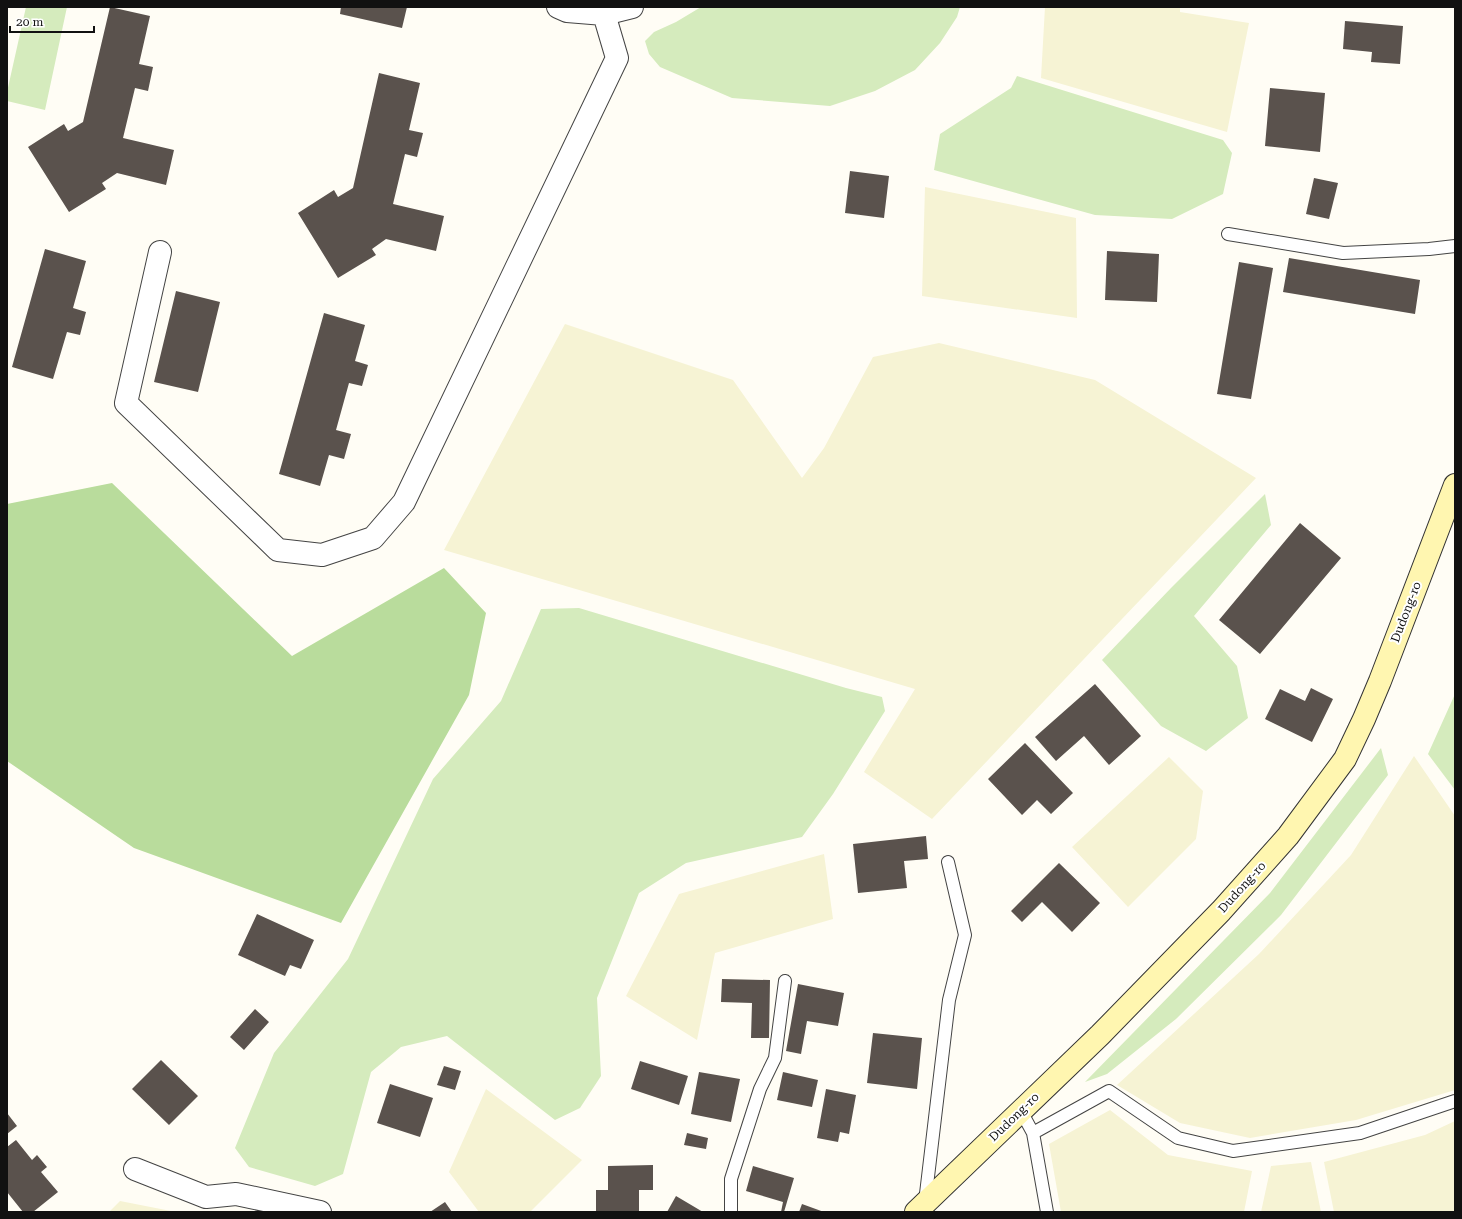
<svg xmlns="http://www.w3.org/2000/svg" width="1462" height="1219" font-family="'Roboto Serif',serif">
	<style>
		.farmland { fill: #f6f3d4 }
		.green { fill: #d5ebbd }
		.forest { fill: #b9dc9c }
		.building { fill: #5a524d }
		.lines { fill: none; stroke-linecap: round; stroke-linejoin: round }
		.lane-casing { stroke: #444; stroke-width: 14 }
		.street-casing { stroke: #444; stroke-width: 24 }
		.secondary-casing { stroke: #333; stroke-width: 24 }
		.lane { stroke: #fff; stroke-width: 12 }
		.street { stroke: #fff; stroke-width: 22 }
		.secondary { stroke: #fff6b0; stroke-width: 22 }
		.labels { text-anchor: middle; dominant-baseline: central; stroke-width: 4; stroke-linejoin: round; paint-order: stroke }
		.street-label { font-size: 12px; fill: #111; stroke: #fff }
	</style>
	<rect width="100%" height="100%" fill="#fffdf5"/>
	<!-- farmland -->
	<path class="farmland" d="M1045 7H1180V12L1249 23 1227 132 1041 78Z
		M925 187 1076 218 1077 318 922 296Z
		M565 324 733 380 802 478 824 448 873 357 939 343 1095 380 1256 478 932 819 864 772 915 689 444 550Z
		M1414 756 1455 816V1090L1356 1120 1250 1138 1180 1123 1117 1085 1259 954 1351 855Z
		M1169 757 1203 791 1196 839 1128 907 1072 847Z
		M824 854 833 919 715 953 697 1040 626 996 679 894Z
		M486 1089 582 1160 530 1212H479L449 1172Z
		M1110 1110 1168 1155 1252 1171 1244 1212H1061L1049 1144Z
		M1455 1121V1212H1334L1324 1162 1425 1135Z
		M1311 1162 1321 1212H1261L1271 1166Z
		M120 1201 176 1212H109Z"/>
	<!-- green -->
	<path class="green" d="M26 7H67L45 110 7 101V92Z
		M701 7H960L957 17 940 43 915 70 875 91 830 106 732 98 660 67 649 54 645 41 654 32 676 22Z
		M1017 76 1223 140 1232 153 1223 194 1172 219 1095 215 934 170 940 134 1011 88Z
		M1265 494 1271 525 1194 616 1237 666 1248 718 1206 751 1161 726 1102 660 1171 588Z
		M579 608 846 688 882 697 885 711 833 794 802 837 686 863 639 893 597 998 601 1076 580 1108 555 1120 447 1036 401 1047 371 1072 343 1174 315 1186 249 1167 235 1148 274 1053 348 959 433 779 501 701 541 609Z
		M1455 694V790L1428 754Z
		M1381 748 1388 775 1281 915 1176 1019 1107 1074 1085 1082 1270 893Z"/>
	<!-- forest -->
	<path class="forest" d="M112 483 292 656 444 568 486 613 469 695 341 923 134 848 7 761V504Z"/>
	<!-- building -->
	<path class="building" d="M110 7 150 16 139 64 153 67 148 91 135 88 123 138 174 150 166 185 117 173 102 183 106 189 69 212 28 147 64 124 68 131 83 122Z
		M341 7H407L402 28 340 14Z
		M1345 21 1403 26 1400 64 1371 62 1372 52 1343 49Z
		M379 73 420 83 409 130 423 133 417 157 405 154 393 204 444 216 436 251 386 239 372 249 376 255 338 278 298 213 334 190 338 197 353 188Z
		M1270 88 1325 93 1320 152 1265 146Z
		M850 171 889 176 884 218 845 213Z
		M1314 178 1338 183 1329 219 1306 214Z
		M45 249 86 261 73 308 86 312 80 335 67 332 53 379 12 367Z
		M1107 251 1159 254 1157 302 1105 300Z
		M1289 258 1420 280 1415 314 1283 292Z
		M1239 262 1273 268 1251 399 1217 394Z
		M176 291 220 302 198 392 154 382Z
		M324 313 365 325 355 361 368 365 362 386 349 383 336 430 351 434 344 459 329 455 320 486 279 474Z
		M1300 523 1341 558 1260 654 1219 620Z
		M1095 684 1141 736 1109 765 1084 736 1056 761 1035 737Z
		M1311 688 1333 699 1312 742 1265 719 1280 689 1305 701Z
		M1025 743 1073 793 1051 814 1037 800 1022 815 988 779Z
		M926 836 928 859 904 861 907 888 858 893 853 844Z
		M1059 863 1100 903 1072 932 1042 902 1022 922 1011 911Z
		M257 914 314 940 301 969 290 965 285 976 238 955Z
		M722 979 770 980 769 1038H751L752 1003 721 1002Z
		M798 984 844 993 838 1026 807 1021 801 1054 786 1051Z
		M255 1009 269 1022 244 1050 230 1037Z
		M873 1033 922 1038 917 1089 867 1083Z
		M161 1060 198 1096 169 1125 132 1089Z
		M640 1061 688 1076 679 1105 631 1089Z
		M444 1066 461 1071 455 1090 437 1085Z
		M699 1072 740 1079 731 1122 691 1114Z
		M783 1072 818 1080 812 1107 777 1100Z
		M390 1084 433 1098 420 1137 377 1123Z
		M826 1089 856 1095 849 1134 840 1132 838 1142 817 1138Z
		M7 1113 17 1126 7 1134Z
		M687 1133 708 1138 706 1149 684 1145Z
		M16 1140 32 1160 37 1155 47 1167 41 1172 58 1192 33 1212H23L7 1192V1147Z
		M653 1165V1190H639V1212H596V1190H608V1166Z
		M753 1166 794 1178 784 1212H781L783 1202 746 1191Z
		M676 1196 703 1212H667Z
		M445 1202 452 1212H430Z
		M802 1204 824 1212H799Z"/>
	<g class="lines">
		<defs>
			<path id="lane" d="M1228 234 1343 253 1429 249 1455 246
				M1021 1111 1033 1133 1047 1212
				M1033 1133 1109 1091 1178 1138 1233 1151 1360 1133 1455 1101
				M925 1202 949 1000 965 935 948 862
				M731 1212V1179L760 1089 775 1058 785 981"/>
			<path id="street" d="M558 7 567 11 604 14 632 7
				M160 252 126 403 278 550 322 555 373 538 404 502 617 58 604 14
				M135 1169 206 1197 236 1194 320 1212"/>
			<path id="secondary" d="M916 1212 1100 1035 1221 911 1288 836 1345 759 1364 719 1380 681 1455 485"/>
		</defs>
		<!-- lane casing -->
		<use href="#lane" class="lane-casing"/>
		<!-- street casing -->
		<use href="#street" class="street-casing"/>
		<!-- secondary casing -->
		<use href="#secondary" class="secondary-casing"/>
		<!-- lane -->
		<use href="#lane" class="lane"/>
		<!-- street -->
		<use href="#street" class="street"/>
		<!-- secondary -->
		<use href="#secondary" class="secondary"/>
	</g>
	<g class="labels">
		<!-- street labels -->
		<g class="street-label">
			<text transform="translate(1406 612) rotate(-69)">Dudong-ro</text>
			<text transform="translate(1242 887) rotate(-48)">Dudong-ro</text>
			<text transform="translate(1014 1117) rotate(-44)">Dudong-ro</text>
		</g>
	</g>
	<!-- border -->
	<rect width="1462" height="1219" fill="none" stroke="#111111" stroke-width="16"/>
	<!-- scale -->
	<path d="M10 26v6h84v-6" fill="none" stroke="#111111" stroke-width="2"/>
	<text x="16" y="26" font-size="12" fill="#111111" stroke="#ffffff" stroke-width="3" paint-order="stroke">20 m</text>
</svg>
